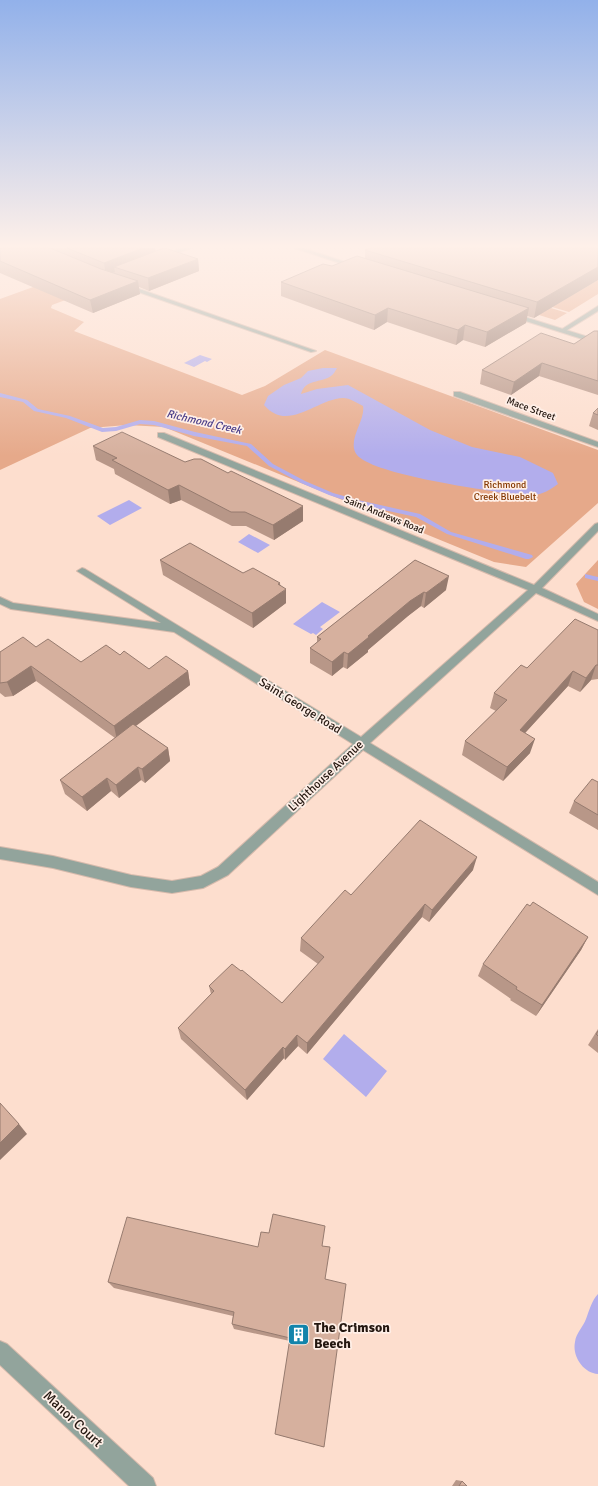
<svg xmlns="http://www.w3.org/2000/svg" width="598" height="1486" font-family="Signika,sans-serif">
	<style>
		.green { fill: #e6a98a }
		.water { fill: #b2adec }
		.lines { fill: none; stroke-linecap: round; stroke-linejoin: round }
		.stream { fill: #b2adec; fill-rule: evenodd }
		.minor-casing { stroke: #d6baac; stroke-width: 2 }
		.tertiary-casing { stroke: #d6baac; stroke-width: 2 }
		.minor { fill: #92a49c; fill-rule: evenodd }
		.tertiary { fill: #92a49c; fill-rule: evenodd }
		.wall { fill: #b89788 }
		.shaded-wall { fill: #967b6f }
		.building { fill: #d6b09e; stroke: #967b6f }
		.labels { text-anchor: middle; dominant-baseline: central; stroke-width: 3.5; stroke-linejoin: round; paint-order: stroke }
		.far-street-label { font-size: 10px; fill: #23160f; stroke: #ffefe7 }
		.far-park-label { font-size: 10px; fill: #843700; stroke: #ffefe7 }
		.far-water-label { font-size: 11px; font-style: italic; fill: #4d408b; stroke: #ffefe7 }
		.street-label { font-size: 12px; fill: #23160f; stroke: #ffefe7 }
		.near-poi-label { font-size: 14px; font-weight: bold; fill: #23160f; stroke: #ffefe7; text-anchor: start }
		.near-street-label { font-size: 14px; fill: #23160f; stroke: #ffefe7 }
	</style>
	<rect width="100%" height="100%" fill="#fddece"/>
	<!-- green -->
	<path class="green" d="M69 274 103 286 52 305 51 308 84 322 74 331 242 395 265 386 325 350 598 450V503L526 567 494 562 164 427 127 425 90 428 0 470V299Z
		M598 280V294L569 312 552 307Z
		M538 304 567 313 555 320 523 310Z
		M598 560V609L584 602 576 584Z"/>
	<!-- water -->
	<path class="water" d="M200 355 212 359 207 362 205 361 194 367 184 363Z
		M323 368H337C335 371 334 374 331 376 321 383 305 379 301 394L317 389 348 385 430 430 472 447 520 457 553 473 558 484C546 493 540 495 525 496 514 497 502 493 492 491 466 487 372 473 357 455 346 441 366 420 363 406 357 403 350 398 343 398 316 399 288 433 264 405L268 396 284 385 301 378 308 371Z
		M129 500 142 508 110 525 97 516Z
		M249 534 270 545 258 553 238 542Z
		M322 602 340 612 320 627 323 629 316 635 313 633 311 634 293 624Z
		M344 1034 387 1071 366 1097 323 1059Z
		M598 1294V1374C583 1373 572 1356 575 1342 576 1333 583 1327 586 1319 589 1311 592 1300 598 1294Z"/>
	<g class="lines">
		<!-- stream -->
		<path class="stream" d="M0 393 27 400 38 409 70 416 103 428 116 427 140 420 154 421 195 432 251 444 273 464 305 481 333 493 358 500 420 514 451 532 532 555 533 557 529 559H526L447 534 416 517 356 504 329 495 301 483 269 466 247 446 194 436 154 425 140 424 116 431 102 432 66 418 34 411 23 402 0 397Z
			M585 574 598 577V581L585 578Z"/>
		<defs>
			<path id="minor" d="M182 248H191L165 258 160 257Z
				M124 285H128L316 351 311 352 124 287Z
				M598 306V311L564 332 559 331Z
				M454 392H460L598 442V447L454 396Z
				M158 433H164L534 585 595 524 598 523V531L542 588 598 614V621L536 593 370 743 598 882V895L363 750 228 875 203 888 172 893 131 887 53 868 0 859V847L53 856 131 875 172 881 201 876 218 867 353 744 174 632 11 609 0 604V597L13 603 161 623 77 571 82 568 85 569 361 737 528 590 158 437Z
				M0 1341 7 1344 153 1478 156 1486H129L0 1365Z"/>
			<path id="tertiary" d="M294 248H303L360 267 355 268Z
				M512 313 598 340V344L510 316 509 315Z"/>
		</defs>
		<!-- minor casing -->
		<use href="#minor" class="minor-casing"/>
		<!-- tertiary casing -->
		<use href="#tertiary" class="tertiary-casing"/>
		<!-- minor -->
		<use href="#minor" class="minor"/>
		<!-- tertiary -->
		<use href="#tertiary" class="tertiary"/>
	</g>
	<!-- wall -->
	<path class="wall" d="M0 248H155L156 251 198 259 199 271 149 291 139 287 140 294 93 313 0 273Z
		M598 248V280L534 318 527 316 526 323 485 347 463 340 456 345 387 322 374 330 281 296V282L332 266 365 258V250Z
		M598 331V395L539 376 511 395 480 384 482 370 574 344Z
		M598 408V430L589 426 593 413Z
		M93 446 303 521 274 540 246 526H232L181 500 170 504 115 474 114 469 96 460Z
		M160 560 243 573 280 586 286 603 253 628 163 575Z
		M415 560 446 590 424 608 421 606 408 616 368 650V652L347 669 343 667 332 676 310 663V648L317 643V637Z
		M598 630V679L591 680 580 692 568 686 525 733 530 753 503 781 462 755 465 741 496 711 490 708 494 693 527 668Z
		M36 647 81 662 120 655 149 669 188 671 190 685 136 726 168 748 170 761 145 783 141 780 119 798 111 791 87 811 65 794 60 780 115 738 36 681 13 696 5 697 0 693V652Z
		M598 782V830L569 813 574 801Z
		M473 870 429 922 422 917 307 1054 298 1046 285 1060 284 1058 247 1100 181 1039 178 1028 211 994 209 986 282 1003 318 964 300 951 301 938 351 895Z
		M588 937 581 950 536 1016 510 1000 511 999 478 976 483 964Z
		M598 1029V1053L588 1045Z
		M322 1246 325 1279 324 1447 275 1434 290 1341 234 1329 232 1324 233 1316 114 1288 108 1282 258 1247Z
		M456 1480 462 1481 467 1486H452Z"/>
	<!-- shaded-wall -->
	<path class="shaded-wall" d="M141 248H155L156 256 114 267 115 272 106 275 104 263Z
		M198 259 199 271 149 291 148 278Z
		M598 267V280L534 318 537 302Z
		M138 281 140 294 93 313 90 300Z
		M388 308 387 322 374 330 375 315Z
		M529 308 526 323 485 347 487 332Z
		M465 325 463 340 456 345 458 330Z
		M542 363 539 376 511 395 514 382Z
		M179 485 181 500 170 504 168 490Z
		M303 506V521L274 540 273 525Z
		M449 576 446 590 424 608 426 593Z
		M280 583 281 593 286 589V603L253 628 252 613Z
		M424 592 421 606 408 616 368 650V652L347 669 348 654 368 636 410 601Z
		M344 652 343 667 332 676V662Z
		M596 665 591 680 580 692 586 678Z
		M31 666 36 681 13 696 7 682Z
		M188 671 190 685 117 740 114 726Z
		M573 671 568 686 515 744 520 730Z
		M535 739 530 753 503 781 507 767Z
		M168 748 170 761 145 783 142 769Z
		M138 767 141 780 119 798 116 785Z
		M107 778 111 791 87 811 82 797Z
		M477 857 473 870 429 922 432 910Z
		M425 904 422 917 307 1054V1043Z
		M588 937 581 950 536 1016 542 1005Z
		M297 1035 298 1046 285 1060V1049Z
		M283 1047 284 1058 247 1100 245 1090Z
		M19 1124 27 1134 0 1160V1143Z"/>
	<!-- building -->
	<path class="building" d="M0 248H50L101 269 138 281 90 300 0 261Z
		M67 248H143L104 263Z
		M164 248H165L198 259 148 278 114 267Z
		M370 248H598V267L537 302 365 250Z
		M357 256 529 308 487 332 465 325 458 330 388 308 375 315 281 282 323 264 332 266Z
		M594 331H598V381L542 363 514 382 482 370 541 333 574 344Z
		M598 408V415L593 413Z
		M122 432 185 462 194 459H201L228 473 231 471 303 506 273 525 245 512H231L179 485 168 490 112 460 117 458 93 446Z
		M190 543 243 573 253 568 280 583 278 584 286 589 252 613 160 560Z
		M415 560 449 576 426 593 424 592 410 601 368 636 369 637 348 654 344 652 332 662 310 648 321 639 317 637Z
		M575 619 598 630V665H596L586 678 573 671 520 730 535 739 507 767 465 741 507 700 494 693 521 665 527 668Z
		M23 637 36 647 48 639 81 662 106 645 120 655 124 651 149 669 166 656 188 671 114 726 31 666 7 682 0 683V652Z
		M133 724 168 748 142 769 138 767 116 785 107 778 82 797 60 780Z
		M592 779 598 782V815L574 801Z
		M420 820 477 857 432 910 425 904 307 1043 297 1035 285 1049 283 1047 245 1090 178 1028 214 991 209 986 232 964 241 971 242 970 282 1003 324 957 301 938 345 890 351 895Z
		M533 902 588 937 542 1005 516 989 517 987 483 964 527 904 530 906Z
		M598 1031V1036L596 1034Z
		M0 1103 19 1124 0 1143Z
		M273 1214 325 1226 322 1246 330 1247 325 1279 346 1284 324 1447 275 1434 290 1338 232 1324 234 1312 108 1282 127 1217 258 1247 261 1232 269 1233Z
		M462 1481 467 1486H459Z"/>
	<!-- sky -->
	<linearGradient id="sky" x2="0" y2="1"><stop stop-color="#92b1ea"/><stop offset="0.54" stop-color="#fef0e9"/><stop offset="1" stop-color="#fef0e9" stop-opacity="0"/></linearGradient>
	<rect width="598" height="456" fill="url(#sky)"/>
	<!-- icons -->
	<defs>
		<symbol id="building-square" viewBox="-11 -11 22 22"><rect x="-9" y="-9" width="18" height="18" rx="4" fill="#1284ab" stroke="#ffefe7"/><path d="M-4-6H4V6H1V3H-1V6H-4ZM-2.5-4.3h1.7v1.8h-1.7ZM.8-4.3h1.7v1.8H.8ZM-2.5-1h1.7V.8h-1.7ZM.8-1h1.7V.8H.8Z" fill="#fff"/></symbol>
	</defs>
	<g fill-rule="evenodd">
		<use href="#building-square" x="286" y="1322" width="25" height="25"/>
	</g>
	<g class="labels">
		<!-- far-street labels -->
		<g class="far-street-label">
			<text transform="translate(531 409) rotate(20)">Mace Street</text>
			<text transform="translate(384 515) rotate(22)">Saint Andrews Road</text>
		</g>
		<!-- far-park labels -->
		<g class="far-park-label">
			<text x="505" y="485">Richmond<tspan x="505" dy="12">Creek Bluebelt</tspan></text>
		</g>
		<!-- far-water labels -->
		<g class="far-water-label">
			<text transform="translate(204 422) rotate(13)">Richmond Creek</text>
		</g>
		<!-- street labels -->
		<g class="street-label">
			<text transform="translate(300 706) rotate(32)">Saint George Road</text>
			<text transform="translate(326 776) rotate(-43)">Lighthouse Avenue</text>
		</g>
		<!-- near-poi labels -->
		<g class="near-poi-label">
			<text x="314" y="1327">The Crimson<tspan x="314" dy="16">Beech</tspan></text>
		</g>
		<!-- near-street labels -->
		<g class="near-street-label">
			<text transform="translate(73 1419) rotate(43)">Manor Court</text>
		</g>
	</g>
</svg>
